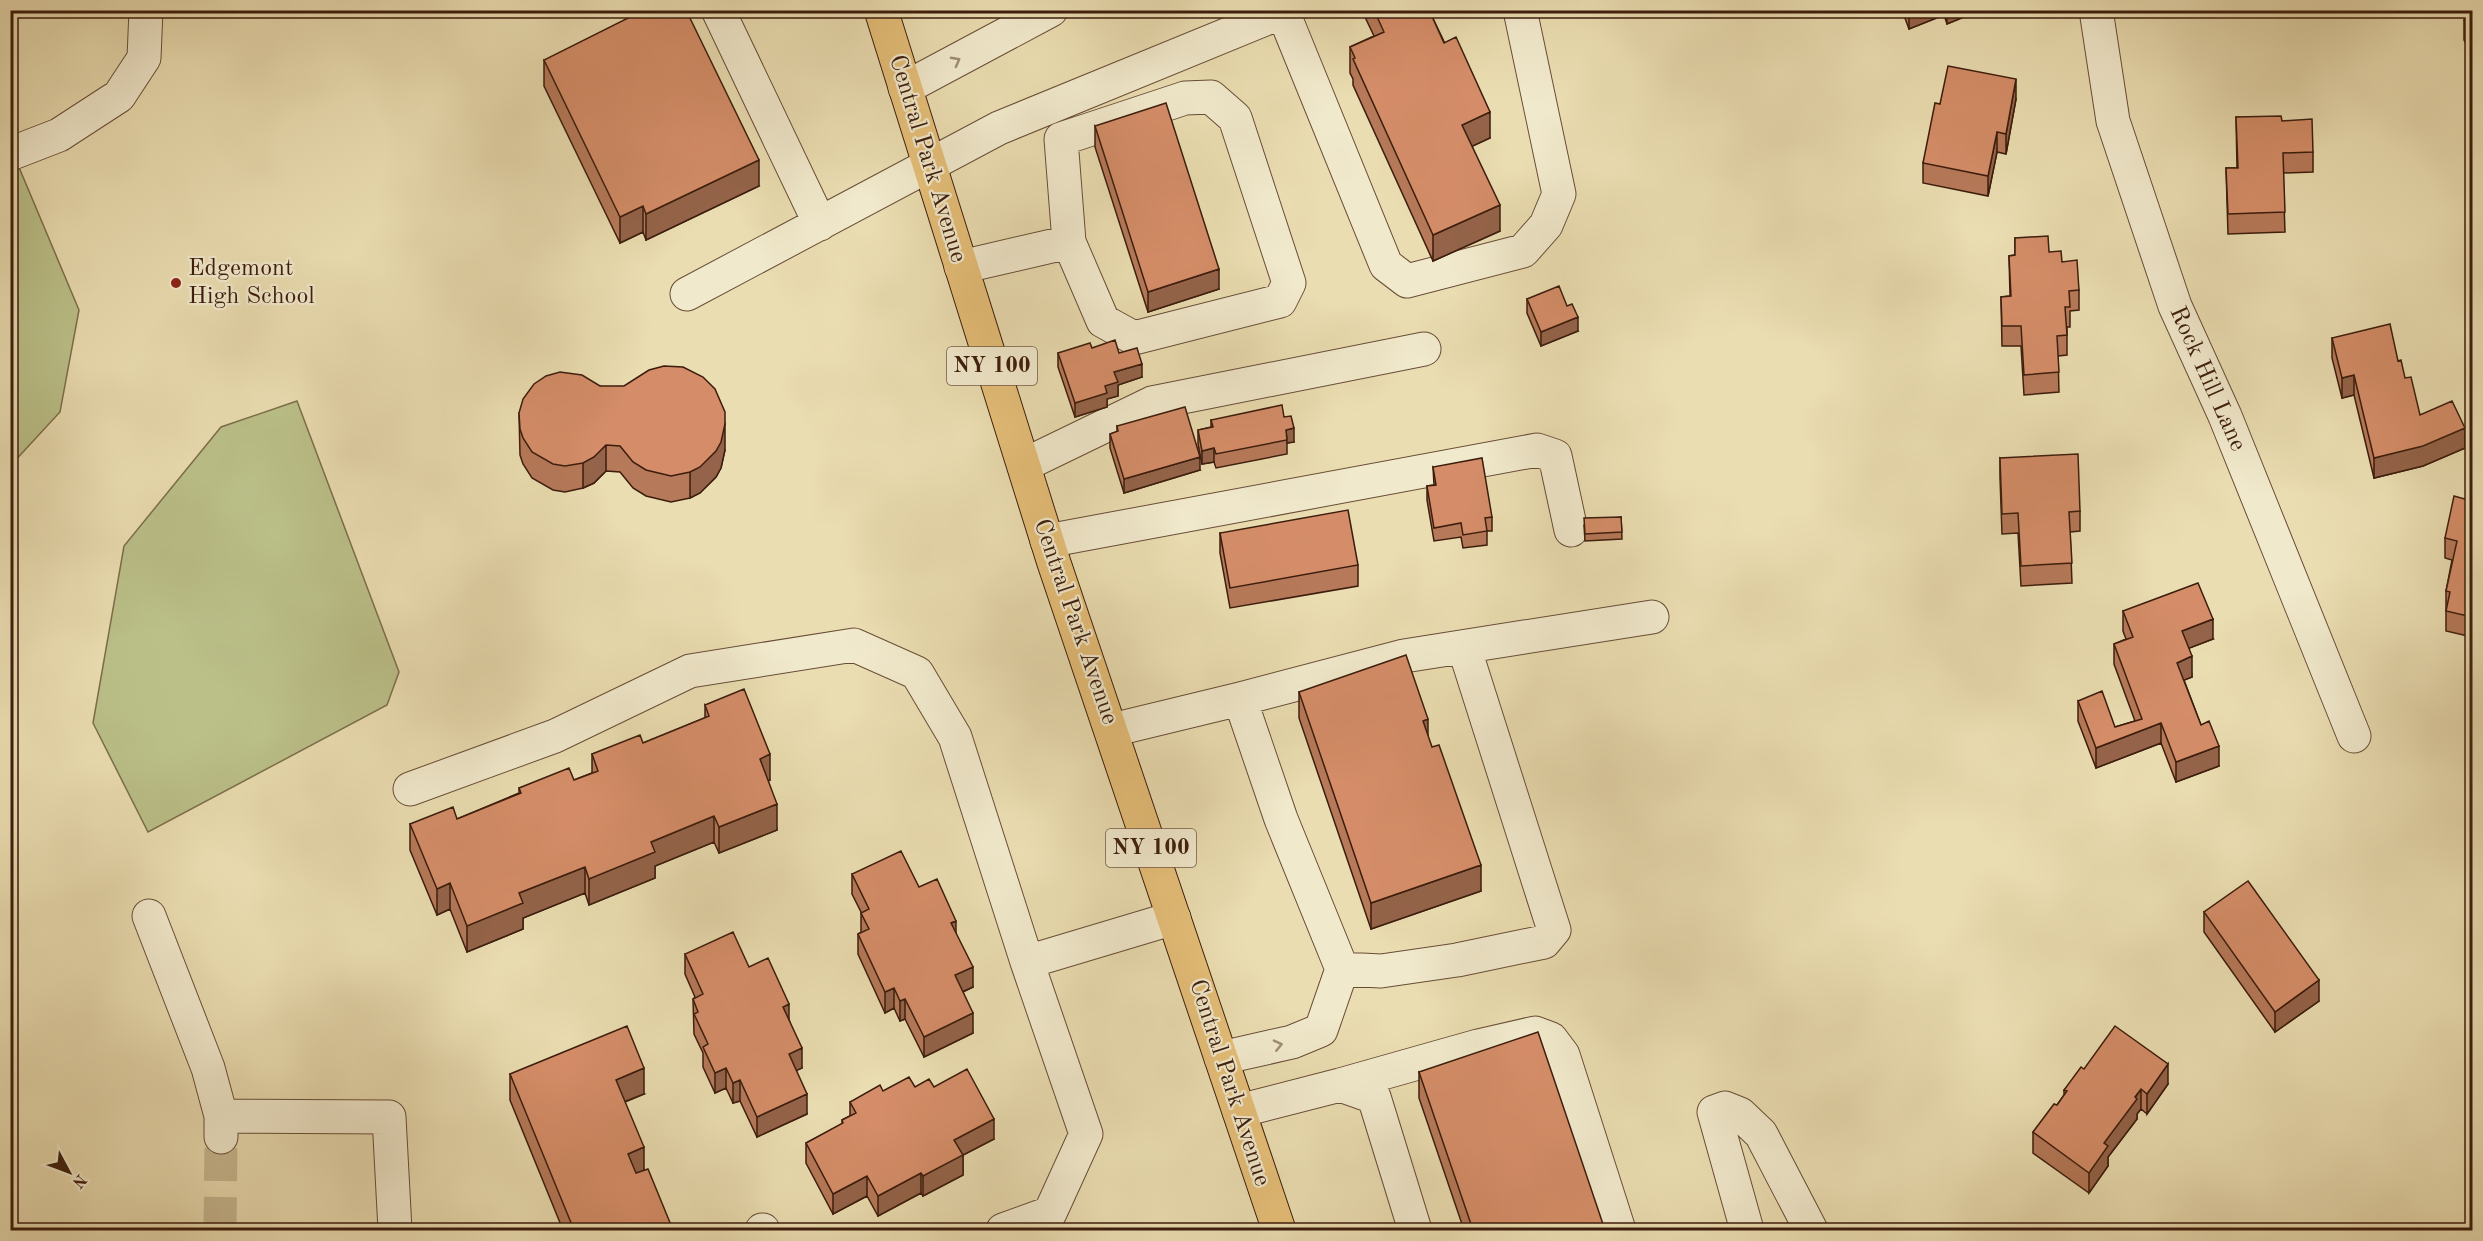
<svg xmlns="http://www.w3.org/2000/svg" width="2483" height="1241" font-family="'Old Standard TT',serif">
	<style>
		.pitch { fill: #bbc089; stroke: #7c6e4b; stroke-width: 1.5 }
		.lines { fill: none; stroke-linecap: round; stroke-linejoin: round }
		.minor-tunnel { stroke: #c7b790; stroke-width: 33; stroke-dasharray: 33 16; stroke-linecap: butt }
		.minor-casing { stroke: #684d36; stroke-width: 35 }
		.major-casing { stroke: #3c1d0d; stroke-width: 35 }
		.minor { stroke: #f1e9cc; stroke-width: 33 }
		.major { stroke: #e5be78; stroke-width: 33 }
		.wall { fill: #b67959; stroke: #3c1d0d; stroke-width: 1.5 }
		.shaded-wall { fill: #946349; stroke: #3c1d0d; stroke-width: 1.5 }
		.building { fill: #d48d68; stroke: #3c1d0d; stroke-width: 1.5 }
		.oneway { stroke: #a08d76 }
		.poi-dot { fill: #8f2418; stroke: #f1e9cc; stroke-width: 2 }
		.labels { text-anchor: middle; dominant-baseline: central; stroke-width: 4.5; stroke-linejoin: round; paint-order: stroke }
		.shield { fill: #f1e9cc; stroke: #725a46; stroke-width: 1.5 }
		.shield-label { font-size: 22px; font-weight: bold; fill: #3c1d0d }
		.street-label { font-size: 24px; fill: #3c1d0d; stroke: #f1e9cc }
		.poi-label { font-size: 24px; fill: #3c1d0d; stroke: #f1e9cc; text-anchor: start }
	</style>
	<rect width="100%" height="100%" fill="#eaddb1"/>
	<filter id="stains"><feTurbulence type="fractalNoise" baseFrequency=".00333" numOctaves="4"/><feColorMatrix values="0 0 0 0 .2 0 0 0 0 .09 0 0 0 0 .02 0 0 0 .5 -.17"/></filter>
	<radialGradient id="worn" r=".72"><stop offset=".6" stop-color="#630" stop-opacity="0"/><stop offset="1" stop-color="#630" stop-opacity=".3"/></radialGradient>
	<!-- pitch -->
	<path class="pitch" d="M10 146 79 310 60 412 11 465Z
		M297 401 399 672 387 705 148 832 93 723 124 546 221 427Z"/>
	<g class="lines">
		<!-- minor-tunnel -->
		<path class="minor-tunnel" d="M220 1230 221 1139"/>
		<defs>
			<path id="minor" d="M718 10 820 224
				M2096 10 2113 121 2175 306 2225 416 2354 736
				M1283 12 1386 265 1407 281 1523 251 1546 225 1559 194 1520 10
				M905 88 1051 10
				M1211 97 1235 118 1289 283 1280 301 1134 338 1103 321 1069 242 1061 139 1185 98Z
				M10 154 59 135 119 96 144 58 146 10
				M961 267 1069 242
				M687 294 999 128 1287 10
				M1024 465 1152 403 1424 349
				M1047 541 1537 450 1555 456 1571 530
				M1240 699 1281 819 1342 969 1381 971 1457 960 1544 942 1554 930 1464 647
				M1112 730 1240 699 1404 656 1652 617
				M410 789 555 736 690 671 854 645 917 673 955 737 1027 962
				M149 916 208 1068 221 1116V1137
				M1221 1058 1292 1042 1321 1030 1342 969
				M1340 1085 1478 1046 1535 1033 1551 1039 1563 1055 1619 1230
				M1239 1111 1340 1085 1374 1097 1415 1230
				M221 1116 389 1117 395 1230
				M762 1230H763
				M1003 1230 1050 1213 1086 1134 1027 962 1174 918
				M1747 1230 1714 1112 1725 1108 1740 1114 1761 1134 1811 1230"/>
			<path id="major" d="M881 10 1054 563 1279 1230"/>
		</defs>
		<!-- minor casing -->
		<use href="#minor" class="minor-casing"/>
		<!-- major casing -->
		<use href="#major" class="major-casing"/>
		<!-- minor -->
		<use href="#minor" class="minor"/>
		<!-- major -->
		<use href="#major" class="major"/>
	</g>
	<!-- wall -->
	<path class="wall" d="M1365 10H1429L1490 138 1472 146 1500 231 1433 261 1353 85V79L1350 73V47L1374 36 1365 17Z
		M1902 10H1981L1947 24 1944 15 1909 29Z
		M2469 10H2472V54L2464 40V20L2469 17Z
		M544 60 759 186 646 240 643 232 620 243 544 86Z
		M2016 99 2006 154 1997 152 1988 196 1923 183V163L1940 104Z
		M2236 117 2282 121 2313 152V172L2283 173 2285 232 2228 234 2226 168H2237Z
		M1095 126 1219 289 1148 312 1095 147Z
		M2015 238 2049 252 2062 262 2079 290V310L2070 311V327H2067V355L2058 356 2059 392 2024 395 2021 346H2002L2001 297 2010 296 2009 256 2015 255Z
		M1527 299 1578 331 1541 346 1527 313Z
		M2332 338 2398 361 2420 415 2465 448 2423 466 2374 478 2354 395 2342 398 2332 358Z
		M1092 348 1119 353 1142 377 1118 385V396L1107 399V407L1075 417 1058 367V353Z
		M600 386 725 450 721 468 716 477 700 493 690 498 671 502 646 496 633 488 620 472 606 471 594 483 583 488 565 492 553 490 532 478 523 464 520 455 519 413Z
		M1284 417 1294 442 1287 443V454L1216 468 1214 462 1202 464 1198 444V430L1211 427V420Z
		M1117 426 1200 470 1124 493 1110 448V434L1117 432Z
		M2000 458 2080 511V531L2070 532 2072 583 2021 586 2018 533 2002 534 2000 478Z
		M1433 467 1492 517V531H1487V545L1463 548 1461 537 1434 541 1427 500V486L1434 485Z
		M2472 501V637L2446 631V591L2452 560 2445 558V538Z
		M1621 517 1622 539 1585 541 1584 525Z
		M1220 533 1358 565V586L1230 608 1220 553Z
		M2123 611 2213 639 2189 648 2192 677 2184 680 2201 725 2219 766 2176 782 2161 743 2096 768 2078 721V701L2115 727 2135 721 2114 664V644L2126 639 2123 631Z
		M1299 692 1428 737 1481 891 1371 929 1299 718Z
		M705 705 770 780 768 781 777 830 719 853 714 842 655 866V878L589 905 585 893 523 918V929L467 952 450 909 437 915 410 850V824L457 819 519 793V788L574 780 592 773V754L643 743 705 718Z
		M852 874 919 887 956 933 973 987 963 992 973 1033 924 1057 905 1019 900 1021 894 1008 885 1013 858 954V934L861 932V912L852 894Z
		M2204 912 2319 1001 2275 1032 2204 932Z
		M685 954 749 967 789 1019 802 1068 796 1070 807 1114 757 1137 740 1101 733 1103 726 1088 715 1093 703 1067V1053L694 1034 693 999 695 997 685 974Z
		M2084 1069 2168 1084 2147 1114 2141 1109 2137 1114V1119L2108 1157V1166L2089 1193 2033 1153V1132L2057 1105 2064 1095V1090Z
		M1419 1072 1605 1230H1464L1419 1098Z
		M510 1074 644 1094 625 1102 644 1170 673 1230H563L510 1100Z
		M915 1087H934L994 1139 963 1155V1175L923 1196 921 1193 878 1216 867 1196 833 1214 806 1163V1143L842 1124V1120L850 1116V1102L883 1091Z"/>
	<!-- shaded-wall -->
	<path class="shaded-wall" d="M1909 10H1944V15L1909 29Z
		M1947 10H1981L1947 24Z
		M2016 79V99L2006 154V134Z
		M1490 112V138L1462 151V125Z
		M1997 132V152L1988 196V176Z
		M759 160V186L646 240V214Z
		M1500 205V231L1433 261V235Z
		M643 206V232L620 243V217Z
		M1219 269V289L1148 312V292Z
		M1578 317V331L1541 346V332Z
		M1142 364V377L1118 385V396L1107 399V407L1075 417V403L1105 386 1114 372Z
		M2354 375V395L2342 398V378Z
		M725 424V450L721 468 716 477 700 493 690 498V472Z
		M1294 428V442L1287 443 1286 430Z
		M2465 428V448L2423 466 2374 478V458Z
		M606 445V471L594 483 583 488V463Z
		M1214 448V462L1202 464V451Z
		M1200 457V470L1124 493V479Z
		M2213 619V639L2182 651V631Z
		M2192 656V677L2177 683V663Z
		M1428 719V745L1423 721Z
		M2161 723V743L2096 768V748Z
		M2219 746V766L2176 782V762Z
		M770 754V780L760 785V759Z
		M777 804V830L719 853V827Z
		M714 816V842L655 866V878L589 905V879L651 842Z
		M1481 865V891L1371 929V903Z
		M585 867V893L523 918V929L467 952V926L519 893Z
		M450 883V909L437 915V889Z
		M956 921V941L951 923Z
		M973 967V987L955 995V975Z
		M2319 980V1001L2275 1032V1012Z
		M894 988V1008L885 1013V992Z
		M905 999V1019L900 1021V1001Z
		M789 1004V1025L783 1007Z
		M973 1013V1033L924 1057V1037Z
		M802 1048V1068L789 1074V1054Z
		M2168 1064V1084L2147 1114V1094Z
		M644 1068V1094L616 1105V1080Z
		M726 1068V1088L715 1093V1073Z
		M740 1080V1101L733 1103V1083Z
		M2141 1089V1109L2137 1114V1119L2108 1157V1166L2089 1193V1173L2104 1143Z
		M807 1094V1114L757 1137V1117Z
		M994 1119V1139L963 1155V1175L923 1196V1176L954 1140Z
		M644 1147V1173L628 1180V1154Z
		M921 1173V1193L878 1216V1196Z
		M867 1176V1196L833 1214V1194Z"/>
	<!-- building -->
	<path class="building" d="M644 10H686L759 160 646 214 643 206 620 217 544 60Z
		M1374 10H1429L1444 43 1456 37 1490 112 1462 125 1500 205 1433 235 1353 59 1355 58 1350 47 1384 32Z
		M2472 14V33L2464 20Z
		M1948 66 2016 79 2006 134 1997 132 1988 176 1923 163 1935 103 1940 104Z
		M1166 103 1219 269 1148 292 1095 126Z
		M2281 116 2282 121 2312 119 2313 152 2283 153 2285 212 2228 214 2226 168H2238L2236 117Z
		M2048 236 2049 252 2061 251 2062 262 2077 260 2079 290 2069 291 2070 307H2065L2067 335 2057 336 2059 372 2024 375 2021 326H2002L2001 297 2011 296 2009 256 2015 255V238Z
		M1559 286 1567 306 1572 304 1578 317 1541 332 1527 299Z
		M2390 324 2398 361 2401 360 2405 378 2411 377 2420 415 2452 401 2465 428 2423 446 2374 458 2354 375 2342 378 2332 338Z
		M1115 340 1119 353 1137 348 1142 364 1114 372 1118 382 1105 386 1107 393 1075 403 1058 353 1090 343 1092 348Z
		M664 366 683 367 703 377 715 389 725 412V424L721 442 716 451 700 467 690 472 671 476 646 470 633 462 620 446 606 445 594 457 583 463 565 466 553 464 532 452 523 438 520 429 519 413 523 399 534 384 546 376 560 372 582 375 600 386H624L649 370Z
		M1282 405 1284 417 1291 416 1294 428 1286 430 1287 440 1216 454 1214 448 1202 451 1198 430 1213 427 1211 420Z
		M1185 407 1200 457 1124 479 1110 434 1118 431 1117 426Z
		M2078 454 2080 511 2069 512 2072 563 2021 566 2018 513 2002 514 2000 458Z
		M1482 458 1492 517 1485 518 1487 531 1463 535 1461 523 1434 528 1427 486 1436 485 1433 467Z
		M2454 496 2472 501V617L2446 611 2450 592 2446 591 2457 541 2445 538Z
		M1348 510 1358 565 1230 588 1220 533Z
		M1621 517 1622 532 1585 534 1584 518Z
		M2198 583 2213 619 2182 631 2192 656 2177 663 2201 725 2209 721 2219 746 2176 762 2161 723 2096 748 2078 701 2102 691 2115 727 2142 719 2114 644 2133 637 2123 611Z
		M1406 655 1428 719 1423 721 1432 747 1439 745 1481 865 1371 903 1299 692Z
		M744 689 770 754 760 759 777 804 719 827 714 816 651 842 655 852 589 879 585 867 519 893 523 903 467 926 450 883 437 889 410 824 453 807 457 819 521 793 519 788 569 768 574 780 598 771 592 754 640 735 643 743 709 716 705 705Z
		M901 851 919 887 937 879 956 921 951 923 973 967 955 975 973 1013 924 1037 905 999 900 1001 894 988 885 992 858 934 869 929 861 913 869 909 852 874Z
		M2248 881 2319 980 2275 1012 2204 912Z
		M733 932 749 967 768 958 789 1004 783 1007 802 1048 789 1054 807 1094 757 1117 740 1080 733 1083 726 1068 715 1073 703 1047 708 1044 694 1014 698 1012 693 999 703 994 685 954Z
		M627 1026 644 1068 616 1080 644 1147 628 1154 636 1173 648 1169 673 1230H574L510 1074Z
		M2115 1026 2168 1064 2147 1094 2141 1089 2135 1097 2137 1099 2104 1143 2108 1146 2089 1173 2033 1132 2054 1104 2057 1105 2067 1091 2064 1090 2081 1067 2084 1069Z
		M1538 1032 1605 1230H1473L1419 1072Z
		M967 1069 994 1119 954 1140 963 1155 923 1176 921 1173 878 1196 867 1176 833 1194 806 1143 843 1123 842 1120 856 1113 850 1102 880 1085 883 1091 909 1077 915 1087 929 1079 934 1087Z
		M684 1228 685 1230H677Z"/>
	<!-- one-way arrows -->
	<defs><path id="oneway-chevron" d="M-2-3.5L2.5 0L-2 3.5" fill="none" stroke-width="1.6" stroke-linecap="round" stroke-linejoin="round" transform="scale(1.5)"/></defs>
	<g class="oneway">
		<use href="#oneway-chevron" transform="translate(956 61) rotate(-28)"/>
		<use href="#oneway-chevron" transform="translate(1278 1045) rotate(-13)"/>
	</g>
	<!-- markers -->
	<circle class="poi-dot" cx="176" cy="283" r="6"/>
	<g class="labels">
		<!-- shield labels -->
		<g class="shield">
			<rect x="947" y="347" width="90" height="38" rx="4.5"/>
			<rect x="1106" y="829" width="90" height="38" rx="4.5"/>
		</g>
		<g class="shield-label">
			<text x="992" y="366">NY 100</text>
			<text x="1151" y="848">NY 100</text>
		</g>
		<!-- street labels -->
		<g class="street-label">
			<text transform="translate(927 159) rotate(73)">Central Park Avenue</text>
			<text transform="translate(2207 379) rotate(66)">Rock Hill Lane</text>
			<text transform="translate(1075 622) rotate(71)">Central Park Avenue</text>
			<text transform="translate(1229 1083) rotate(72)">Central Park Avenue</text>
		</g>
		<!-- poi labels -->
		<g class="poi-label">
			<text x="188" y="269">Edgemont<tspan x="188" dy="28">High School</tspan></text>
		</g>
	</g>
	<!-- margin -->
	<rect width="2483" height="1241" fill="none" stroke="#eaddb1" stroke-width="36"/>
	<rect x="12" y="12" width="2459" height="1217" fill="none" stroke="#3c1d0d" stroke-width="3"/>
	<rect x="18" y="18" width="2447" height="1205" fill="none" stroke="#3c1d0d" stroke-width="1.5"/>
	<!-- north arrow -->
	<g transform="translate(69 1172) rotate(131)" stroke="#f1e9cc" stroke-width="4.5" paint-order="stroke">
	<path d="M0-4.5L10 22L0 15L-10 22Z" fill="#3c1d0d"/>
	<text y="-9" font-size="16" font-weight="bold" text-anchor="middle" fill="#3c1d0d">N</text>
	</g>
	<rect width="100%" height="100%" filter="url(#stains)"/>
	<rect width="100%" height="100%" fill="url(#worn)"/>
</svg>
